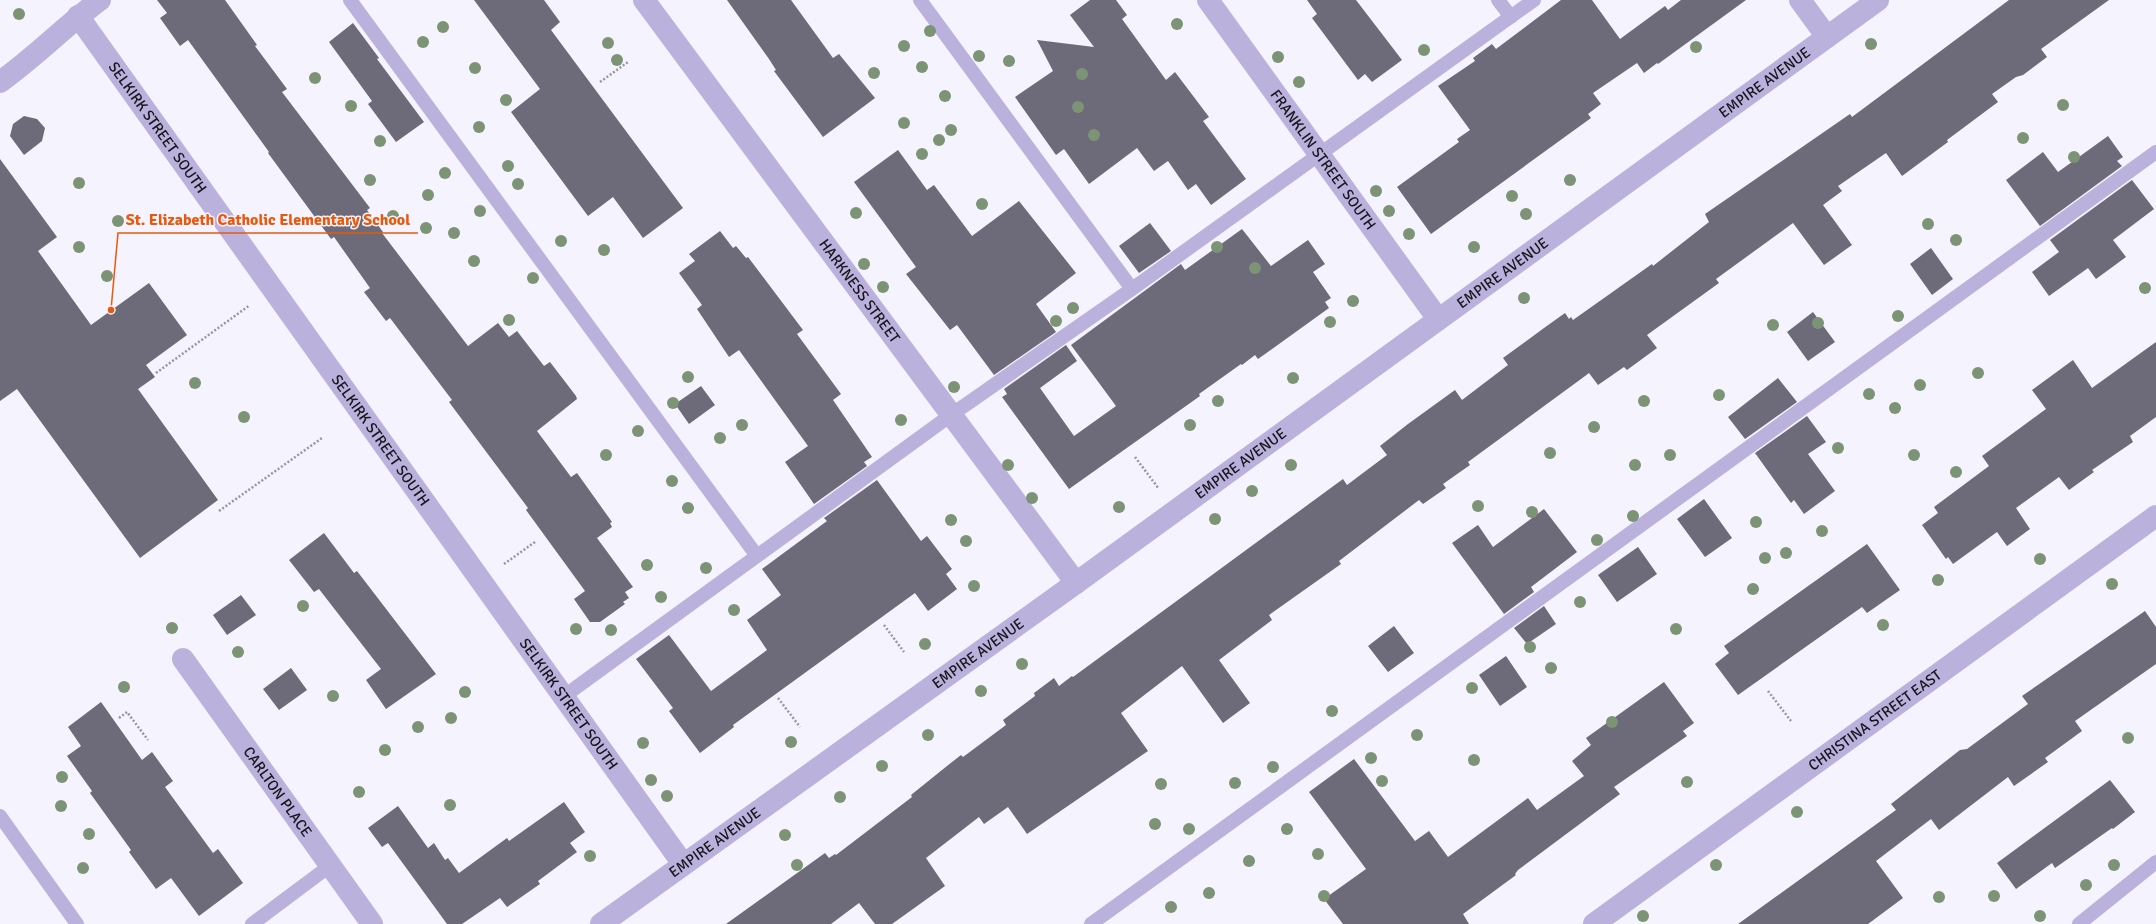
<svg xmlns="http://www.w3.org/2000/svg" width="2156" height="924" font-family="Signika,sans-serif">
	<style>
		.building { fill: #6d6a79 }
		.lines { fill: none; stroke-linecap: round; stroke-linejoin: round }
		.path { stroke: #98969e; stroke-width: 2.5; stroke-dasharray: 2 2; stroke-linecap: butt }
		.lane { stroke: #bab1dc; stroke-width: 14 }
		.street { stroke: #bab1dc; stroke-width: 22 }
		.tree { fill: #7c9475 }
		.labels { text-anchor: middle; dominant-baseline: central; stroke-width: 3; stroke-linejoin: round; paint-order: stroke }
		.street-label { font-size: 15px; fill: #18161c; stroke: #f5f3fd }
		.leader { fill: none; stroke: #e8590c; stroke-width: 1.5 }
		.callout-dot { fill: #e8590c; stroke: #f5f3fd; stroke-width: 1.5 }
		.callout-label { font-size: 16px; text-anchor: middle; font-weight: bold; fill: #e8590c; stroke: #f5f3fd; stroke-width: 3; stroke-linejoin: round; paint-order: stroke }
	</style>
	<rect width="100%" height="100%" fill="#f5f3fd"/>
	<!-- building -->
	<path class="building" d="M157 0H225L257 45 255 46 287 89 282 92 370 208 367 210 383 232 382 233 468 346 498 323 509 337 517 331 544 366 550 362 576 396 577 399 537 431 571 477 577 473 612 522 610 523 612 527 597 538 633 587 625 592 629 598 623 602 625 604 600 622H590L574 599 585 591 526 510 528 508 449 402 452 400 390 318 386 321 364 292 370 288 334 237 331 239 268 153 269 152 188 40 180 46 160 18 167 13Z
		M474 0H544L560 22 551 30 683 208 643 238 613 197 588 216 511 112 540 89Z
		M727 0H791L833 58 839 54 875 98 823 137 774 71 776 70 769 59Z
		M1090 0H1116L1127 15 1122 19 1166 80 1175 72 1209 117 1203 121 1246 179 1211 205 1196 184 1188 190 1168 161 1154 171 1137 148 1089 184 1064 149 1056 155 1015 97 1053 71 1037 40 1094 47 1070 15Z
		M1307 0H1356L1402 60 1372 82 1365 74 1358 80 1312 18 1317 14Z
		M1561 0H1592L1620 39 1665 6 1668 10 1681 0H1746L1658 64 1657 63 1644 73 1637 63 1593 93 1601 104 1588 114 1591 118 1431 234 1397 187 1459 142 1457 139 1470 130 1438 86 1475 61 1473 58 1492 44 1496 49Z
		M2009 0H2109L2041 49 2047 57 2023 75 2016 77 1992 94 1998 102 1947 140 1948 142 1902 176 1886 153 1838 186 1842 191 1823 205 1852 245 1824 265 1793 223 1716 279 1719 283 1647 335 1657 348 1627 370 1624 367 1598 385 1589 373 1581 379 1468 462 1470 465 1443 484 1446 488 1423 504 1419 500 1339 561 1341 564 1269 615 1272 620 1219 660 1250 703 1223 723 1182 666 1121 713 1148 751 1027 834 1008 807 984 824 979 817 926 858 945 886 892 924H875L859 903 831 924H726L825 853 829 858 835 854 836 855 912 797 911 795 947 766 961 755 963 757 1006 725 1003 720 1035 696 1034 693 1054 678 1059 686 1072 676 1073 677 1343 479 1347 485 1387 455 1380 446 1408 424 1455 390 1462 400 1508 365 1503 358 1544 328 1565 313 1569 319 1571 317 1573 320 1652 264 1653 266 1709 222 1705 214 1850 114 1852 117Z
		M353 23 379 58 377 59 424 122 396 142 368 104 372 101 329 42Z
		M24 116 37 119 45 128 42 141 24 155 10 136 13 124Z
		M2108 136 2123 157 2117 161 2122 166 2040 226 2006 180 2043 152 2058 172Z
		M898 150 927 190 934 185 972 236 1019 201 1076 273 1036 304 1056 332 994 375 957 325 950 330 906 274 916 267 854 182Z
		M0 159 57 237 38 251 91 325 149 283 187 335 146 365 155 377 138 389 218 500 140 558 17 389 0 401Z
		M2132 180 2154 209 2113 240 2126 257 2096 279 2088 268 2049 296 2032 272 2059 252 2050 240Z
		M1150 223 1171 251 1139 273 1119 246Z
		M1242 229 1271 266 1308 240 1325 264 1313 272 1331 298 1325 302 1329 308 1258 359 1255 355 1242 365 1241 364 1199 394 1200 396 1069 489 1002 397 1007 394 1004 389 1066 345 1077 361 1040 388 1074 436 1116 406 1071 345 1181 264 1185 270Z
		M720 231 733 248 736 246 746 258 748 257 803 330 797 334 841 394 833 400 872 457 864 462 867 466 814 504 785 462 808 446 739 350 729 357 697 309 702 305 679 273 695 261 689 254Z
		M1931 248 1953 279 1932 295 1910 264Z
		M1813 312 1835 342 1808 361 1787 332Z
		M2156 342V417L2130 436 2133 442 2092 470 2094 472 2069 490 2059 477 2016 508 2030 529 2007 546 1997 532 1953 564 1948 557 1946 559 1922 525 1938 513 1934 507 1989 466 1982 456 2046 409 2032 390 2073 360 2092 388Z
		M1778 378 1797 402 1745 439 1728 417Z
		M701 386 715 405 689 424 675 404Z
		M1807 416 1826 442 1808 454 1835 491 1804 514 1794 500 1791 503 1755 453Z
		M877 480 921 541 927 536 952 569 946 574 957 589 928 611 915 593 733 725 734 727 700 753 669 711 673 708 636 659 669 635 711 691 767 650 747 620 781 595 762 569 827 521 824 518Z
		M1704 499 1732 538 1705 557 1677 519Z
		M1544 509 1577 552 1531 587 1534 592 1504 614 1452 543 1478 525 1493 547Z
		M324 533 354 573 357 571 436 674 386 709 366 680 381 669 319 589 314 592 289 560Z
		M1867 544 1900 590 1867 613 1862 607 1738 695 1715 664 1729 653 1724 646Z
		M1638 547 1657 574 1617 602 1598 575Z
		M241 595 256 615 227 635 213 615Z
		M1544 606 1556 624 1527 644 1514 628Z
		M2145 611 2156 627V664L2075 721 2082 731 2045 758 2048 762 2014 786 2008 777 1939 830 1931 819 1876 861 1903 898 1868 924H1738L1896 810 1891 804 1960 750 1967 749 2028 704 2022 696Z
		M1394 626 1414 653 1388 672 1368 646Z
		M1506 656 1527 687 1500 706 1479 675Z
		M291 668 307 690 279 710 263 689Z
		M1664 682 1694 723 1683 731 1687 736 1614 787 1620 794 1518 870 1515 874 1516 875 1463 914 1469 924H1343L1324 899 1366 869 1309 792 1354 759 1415 841 1429 831 1448 857 1528 798 1537 810 1584 776 1572 761 1591 745 1586 738Z
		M101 702 142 760 152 752 173 781 165 787 213 853 218 849 243 883 199 916 171 878 156 889 129 852 131 850 90 793 92 791 67 756 81 746 68 727Z
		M2110 780 2135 812 2113 829 2112 828 2055 868 2052 863 2016 889 1997 863Z
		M564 802 585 832 570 843 577 852 538 881 540 884 507 907 500 898 462 924H447L388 843 382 847 368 828 398 806 428 848 434 843 445 860 448 858 459 873 507 838 509 841Z"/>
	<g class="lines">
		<!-- path -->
		<path class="path" d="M600 82 628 62
			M156 373 250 305
			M1135 457 1159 489
			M219 511 322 438
			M504 564 535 542
			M884 625 904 652
			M1768 691 1791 721
			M778 698 800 727
			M119 718 127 712 148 740"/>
		<!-- lane -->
		<path class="lane" d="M350 0 757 556
			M920 0 1132 289
			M1498 0 1511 17
			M563 697 951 415 1132 289 1534 0
			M0 816 77 924
			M252 924 331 865
			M1091 924 2156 152
			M2079 924 2156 862"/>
		<!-- street -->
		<g class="street">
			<path id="s1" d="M644 0 1076 583"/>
			<path id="s2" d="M1208 0 1438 319"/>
			<path d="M1800 0 1827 37"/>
			<path id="s3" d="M78 16 683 864"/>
			<path d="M0 82C35 57 65 26 100 0"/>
			<path id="s4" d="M183 659 372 924"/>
			<path id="s5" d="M601 924 1076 583 1878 0"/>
			<path id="s6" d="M1594 924 2156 516"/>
		</g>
	</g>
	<!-- trees -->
	<g class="tree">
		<circle cx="19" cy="14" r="6"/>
		<circle cx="1177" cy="24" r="6"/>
		<circle cx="443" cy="27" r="6"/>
		<circle cx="930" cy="31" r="6"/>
		<circle cx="423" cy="42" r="6"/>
		<circle cx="608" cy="43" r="6"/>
		<circle cx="1871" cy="44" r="6"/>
		<circle cx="904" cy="46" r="6"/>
		<circle cx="1696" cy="47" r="6"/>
		<circle cx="1424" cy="50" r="6"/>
		<circle cx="979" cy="56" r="6"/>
		<circle cx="1278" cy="57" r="6"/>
		<circle cx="617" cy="60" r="6"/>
		<circle cx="1009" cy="61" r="6"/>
		<circle cx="922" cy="67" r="6"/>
		<circle cx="475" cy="68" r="6"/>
		<circle cx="874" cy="73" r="6"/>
		<circle cx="1082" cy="74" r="6"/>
		<circle cx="315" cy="78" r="6"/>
		<circle cx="1299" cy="82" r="6"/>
		<circle cx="945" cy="96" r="6"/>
		<circle cx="506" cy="100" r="6"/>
		<circle cx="2063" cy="105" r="6"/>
		<circle cx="351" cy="106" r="6"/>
		<circle cx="1078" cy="107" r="6"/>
		<circle cx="904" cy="123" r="6"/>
		<circle cx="479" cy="127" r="6"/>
		<circle cx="951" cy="130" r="6"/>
		<circle cx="1094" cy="135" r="6"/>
		<circle cx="2023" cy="138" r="6"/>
		<circle cx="939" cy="140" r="6"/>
		<circle cx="380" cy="141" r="6"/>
		<circle cx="922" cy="154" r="6"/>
		<circle cx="2074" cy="157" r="6"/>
		<circle cx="508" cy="166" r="6"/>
		<circle cx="445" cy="173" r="6"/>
		<circle cx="370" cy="180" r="6"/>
		<circle cx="1570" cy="180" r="6"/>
		<circle cx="79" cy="183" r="6"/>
		<circle cx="518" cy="184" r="6"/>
		<circle cx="1376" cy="191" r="6"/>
		<circle cx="428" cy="195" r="6"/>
		<circle cx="1512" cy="196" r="6"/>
		<circle cx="982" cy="204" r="6"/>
		<circle cx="480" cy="211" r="6"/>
		<circle cx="1389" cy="211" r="6"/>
		<circle cx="856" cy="213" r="6"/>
		<circle cx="1526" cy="214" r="6"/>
		<circle cx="393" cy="216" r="6"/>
		<circle cx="118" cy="221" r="6"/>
		<circle cx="1928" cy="224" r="6"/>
		<circle cx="426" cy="228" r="6"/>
		<circle cx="454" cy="233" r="6"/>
		<circle cx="1409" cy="234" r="6"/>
		<circle cx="1956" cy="240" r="6"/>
		<circle cx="561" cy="241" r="6"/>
		<circle cx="79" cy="247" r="6"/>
		<circle cx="1217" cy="247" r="6"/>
		<circle cx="1474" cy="247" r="6"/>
		<circle cx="604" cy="250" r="6"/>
		<circle cx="474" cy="261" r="6"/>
		<circle cx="864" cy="264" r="6"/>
		<circle cx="1255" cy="268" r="6"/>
		<circle cx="107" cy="276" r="6"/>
		<circle cx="533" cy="278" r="6"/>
		<circle cx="883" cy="287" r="6"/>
		<circle cx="2145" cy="288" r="6"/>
		<circle cx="1524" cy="298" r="6"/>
		<circle cx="1353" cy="301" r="6"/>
		<circle cx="1073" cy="308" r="6"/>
		<circle cx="1898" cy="316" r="6"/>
		<circle cx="509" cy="320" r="6"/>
		<circle cx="1056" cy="321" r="6"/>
		<circle cx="1330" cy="322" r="6"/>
		<circle cx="1818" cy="323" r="6"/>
		<circle cx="1773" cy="325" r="6"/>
		<circle cx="1978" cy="373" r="6"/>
		<circle cx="688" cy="377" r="6"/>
		<circle cx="1293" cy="378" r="6"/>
		<circle cx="195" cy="383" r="6"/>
		<circle cx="1920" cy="385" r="6"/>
		<circle cx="954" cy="387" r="6"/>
		<circle cx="1869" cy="394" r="6"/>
		<circle cx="1719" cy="395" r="6"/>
		<circle cx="1218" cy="401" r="6"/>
		<circle cx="1644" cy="401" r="6"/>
		<circle cx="673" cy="403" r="6"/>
		<circle cx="1895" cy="408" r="6"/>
		<circle cx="244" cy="417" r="6"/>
		<circle cx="901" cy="420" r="6"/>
		<circle cx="742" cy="425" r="6"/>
		<circle cx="1190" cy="425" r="6"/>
		<circle cx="1594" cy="427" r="6"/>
		<circle cx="638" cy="431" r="6"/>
		<circle cx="720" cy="438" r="6"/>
		<circle cx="1838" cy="448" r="6"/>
		<circle cx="1550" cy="453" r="6"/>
		<circle cx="606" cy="455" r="6"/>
		<circle cx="1670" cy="455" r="6"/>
		<circle cx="1914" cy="455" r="6"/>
		<circle cx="1008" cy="465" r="6"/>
		<circle cx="1291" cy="465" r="6"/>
		<circle cx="1635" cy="465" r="6"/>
		<circle cx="1956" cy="472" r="6"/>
		<circle cx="672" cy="481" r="6"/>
		<circle cx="1252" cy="491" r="6"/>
		<circle cx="1032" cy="498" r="6"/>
		<circle cx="1478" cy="506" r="6"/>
		<circle cx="1119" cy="507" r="6"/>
		<circle cx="688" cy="508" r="6"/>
		<circle cx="1532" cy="512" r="6"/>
		<circle cx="1633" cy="516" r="6"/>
		<circle cx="1215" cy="519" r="6"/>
		<circle cx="951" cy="520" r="6"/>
		<circle cx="1756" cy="522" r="6"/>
		<circle cx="1822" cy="531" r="6"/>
		<circle cx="1597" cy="540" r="6"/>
		<circle cx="966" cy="541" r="6"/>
		<circle cx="1786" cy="553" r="6"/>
		<circle cx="1765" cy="558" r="6"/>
		<circle cx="2040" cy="559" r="6"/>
		<circle cx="647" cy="565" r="6"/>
		<circle cx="706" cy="568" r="6"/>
		<circle cx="1938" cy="580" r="6"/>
		<circle cx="2112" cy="584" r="6"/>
		<circle cx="974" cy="586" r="6"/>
		<circle cx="1753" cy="589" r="6"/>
		<circle cx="661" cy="597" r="6"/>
		<circle cx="1580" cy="602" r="6"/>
		<circle cx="303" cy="606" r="6"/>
		<circle cx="734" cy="610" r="6"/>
		<circle cx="1883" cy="625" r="6"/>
		<circle cx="172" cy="628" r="6"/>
		<circle cx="576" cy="629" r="6"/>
		<circle cx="1676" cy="629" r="6"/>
		<circle cx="611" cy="630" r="6"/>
		<circle cx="925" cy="644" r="6"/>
		<circle cx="1530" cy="647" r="6"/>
		<circle cx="238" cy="652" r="6"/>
		<circle cx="1022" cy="664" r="6"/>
		<circle cx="1551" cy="668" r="6"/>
		<circle cx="124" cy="687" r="6"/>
		<circle cx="1472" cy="688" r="6"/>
		<circle cx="981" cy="691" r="6"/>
		<circle cx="465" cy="692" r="6"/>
		<circle cx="333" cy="696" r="6"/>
		<circle cx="1332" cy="711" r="6"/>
		<circle cx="451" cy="718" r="6"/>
		<circle cx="1612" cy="722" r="6"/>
		<circle cx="418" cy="727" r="6"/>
		<circle cx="928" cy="735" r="6"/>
		<circle cx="1417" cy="735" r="6"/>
		<circle cx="2128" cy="738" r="6"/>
		<circle cx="791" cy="742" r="6"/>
		<circle cx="643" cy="743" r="6"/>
		<circle cx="385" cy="750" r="6"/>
		<circle cx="1371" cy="758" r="6"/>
		<circle cx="1474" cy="760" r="6"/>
		<circle cx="882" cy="766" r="6"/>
		<circle cx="1273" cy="767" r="6"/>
		<circle cx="62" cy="777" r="6"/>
		<circle cx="651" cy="780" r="6"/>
		<circle cx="1382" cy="781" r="6"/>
		<circle cx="1687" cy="782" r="6"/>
		<circle cx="1235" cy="783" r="6"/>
		<circle cx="1161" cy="784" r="6"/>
		<circle cx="359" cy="792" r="6"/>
		<circle cx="667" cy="796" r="6"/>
		<circle cx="840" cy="797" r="6"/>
		<circle cx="450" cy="805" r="6"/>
		<circle cx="61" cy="806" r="6"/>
		<circle cx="1797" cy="812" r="6"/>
		<circle cx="1155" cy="824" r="6"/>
		<circle cx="1189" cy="829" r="6"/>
		<circle cx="1287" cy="829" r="6"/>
		<circle cx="89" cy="834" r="6"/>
		<circle cx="785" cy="835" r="6"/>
		<circle cx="1318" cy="854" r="6"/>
		<circle cx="590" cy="856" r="6"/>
		<circle cx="1249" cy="861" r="6"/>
		<circle cx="797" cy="865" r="6"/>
		<circle cx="1716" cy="865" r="6"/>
		<circle cx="2114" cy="865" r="6"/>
		<circle cx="83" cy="868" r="6"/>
		<circle cx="2086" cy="885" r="6"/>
		<circle cx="1209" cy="893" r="6"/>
		<circle cx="1324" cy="896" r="6"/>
		<circle cx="1994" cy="896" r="6"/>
		<circle cx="1939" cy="897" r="6"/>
		<circle cx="1171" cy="907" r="6"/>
		<circle cx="1643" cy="916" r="6"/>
		<circle cx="2040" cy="916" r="6"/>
	</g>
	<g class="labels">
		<!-- street labels -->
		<g class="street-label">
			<text stroke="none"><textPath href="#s5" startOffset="1436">EMPIRE AVENUE</textPath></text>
			<text stroke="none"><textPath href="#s3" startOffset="137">SELKIRK STREET SOUTH</textPath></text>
			<text stroke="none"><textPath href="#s2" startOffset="197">FRANKLIN STREET SOUTH</textPath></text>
			<text stroke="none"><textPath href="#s5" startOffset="1112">EMPIRE AVENUE</textPath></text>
			<text stroke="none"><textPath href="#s1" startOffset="362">HARKNESS STREET</textPath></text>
			<text stroke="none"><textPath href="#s3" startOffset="521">SELKIRK STREET SOUTH</textPath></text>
			<text stroke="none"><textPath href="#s5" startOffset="788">EMPIRE AVENUE</textPath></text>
			<text stroke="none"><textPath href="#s5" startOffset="464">EMPIRE AVENUE</textPath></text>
			<text stroke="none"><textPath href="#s3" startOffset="845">SELKIRK STREET SOUTH</textPath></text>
			<text stroke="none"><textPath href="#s6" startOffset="347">CHRISTINA STREET EAST</textPath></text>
			<text stroke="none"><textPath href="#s4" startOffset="163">CARLTON PLACE</textPath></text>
			<text stroke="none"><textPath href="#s5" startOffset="140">EMPIRE AVENUE</textPath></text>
		</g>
	</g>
	<!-- callouts -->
	<path class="leader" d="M111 310L118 233H418"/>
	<circle class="callout-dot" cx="111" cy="310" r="4"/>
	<g class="callout-label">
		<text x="268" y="225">St. Elizabeth Catholic Elementary School</text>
	</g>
</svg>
